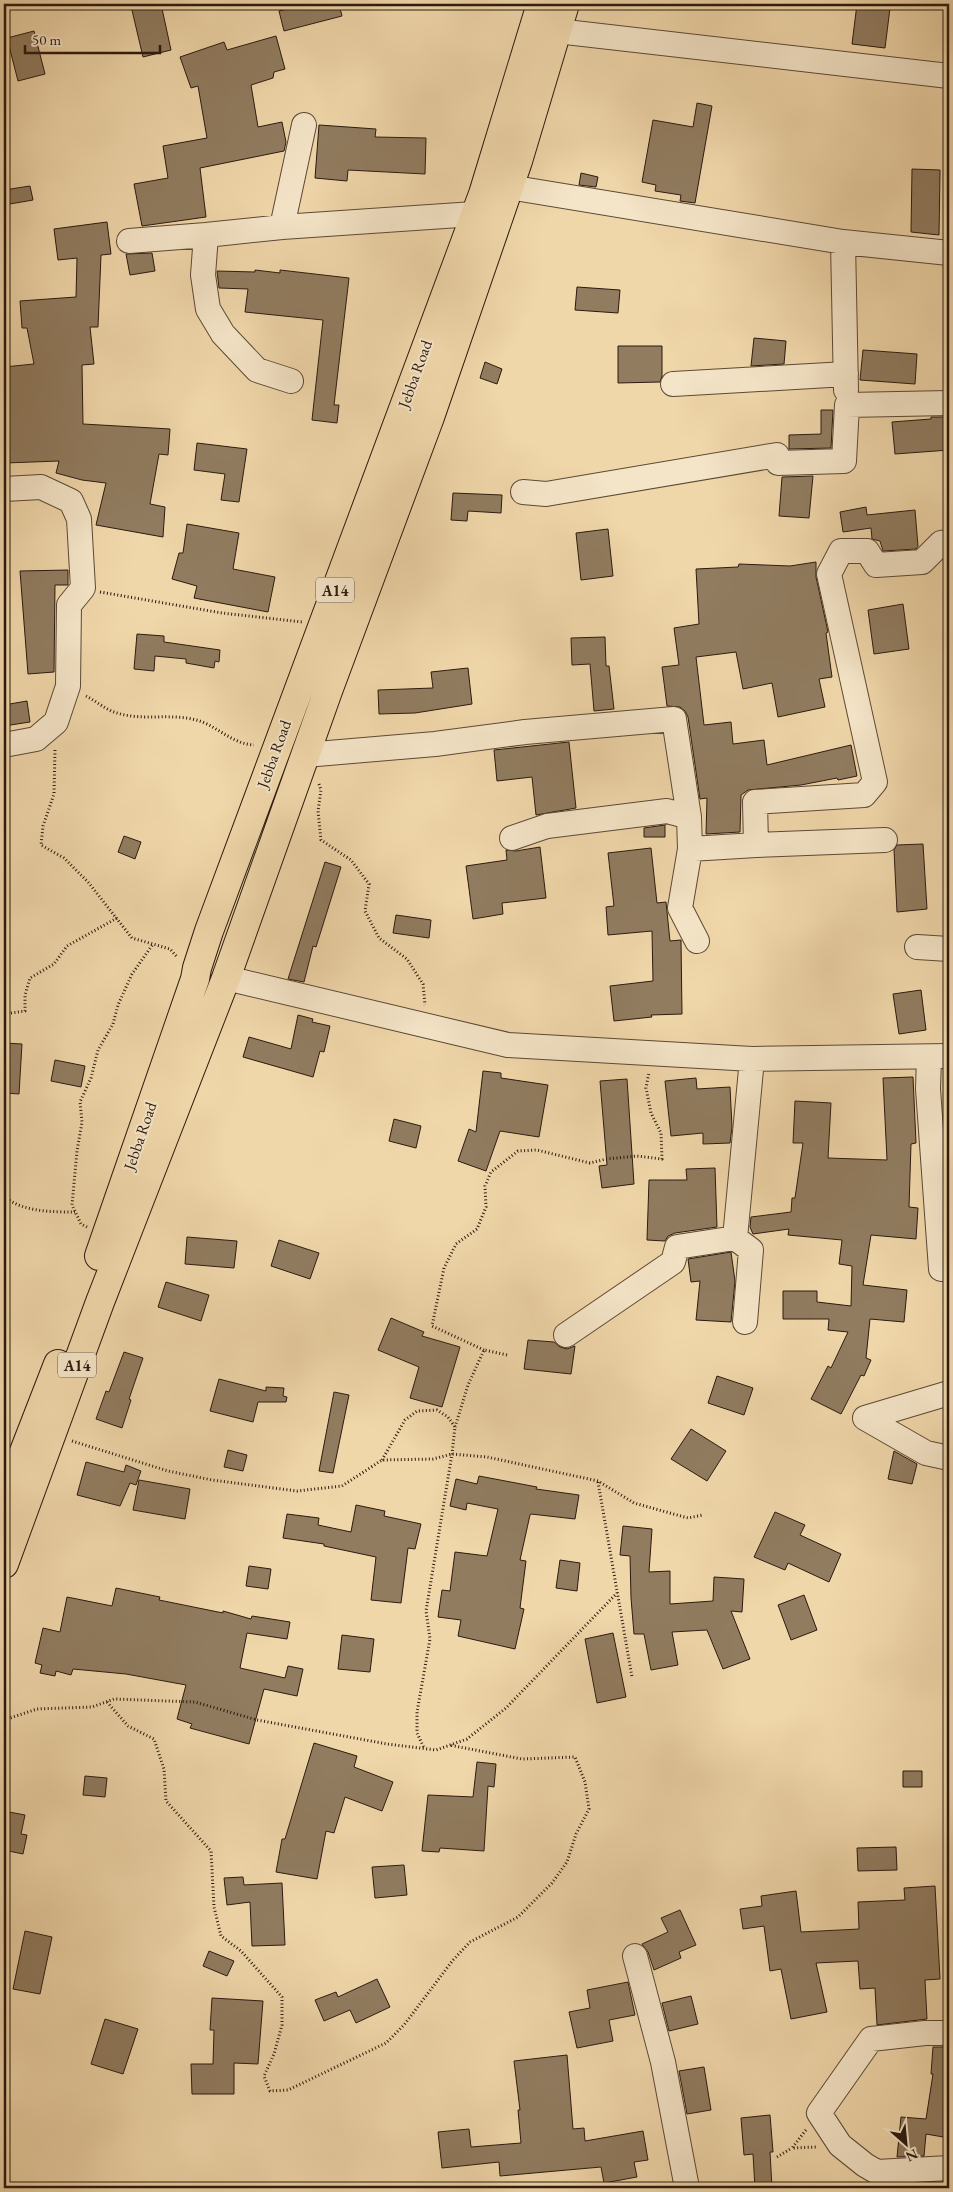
<svg xmlns="http://www.w3.org/2000/svg" width="953" height="2192" font-family="'EB Garamond',serif">
	<style>
		.building { fill: #917c60; stroke: #2b1a0f }
		.lines { fill: none; stroke-linecap: round; stroke-linejoin: round }
		.minor-casing { stroke: #5c4936; stroke-width: 26 }
		.highway-casing { stroke: #2b1a0f; stroke-width: 30 }
		.path { stroke: #2b1a0f; stroke-width: 3; stroke-dasharray: 1 2.5; stroke-linecap: butt }
		.minor { stroke: #f5e5c8; stroke-width: 24 }
		.highway { stroke: #f0d7aa; stroke-width: 28 }
		.labels { text-anchor: middle; dominant-baseline: central; stroke-width: 4; stroke-linejoin: round; paint-order: stroke }
		.shield { fill: #f5e5c8; stroke: #685746; stroke-width: 1 }
		.shield-label { font-size: 15px; font-weight: bold; fill: #2b1a0f }
		.street-label { font-size: 16px; fill: #2b1a0f; stroke: #f5e5c8 }
	</style>
	<rect width="100%" height="100%" fill="#f0d7aa"/>
	<filter id="stains"><feTurbulence type="fractalNoise" baseFrequency=".004" numOctaves="4"/><feColorMatrix values="0 0 0 0 .2 0 0 0 0 .09 0 0 0 0 .02 0 0 0 .5 -.17"/></filter>
	<radialGradient id="worn" r=".72"><stop offset=".6" stop-color="#630" stop-opacity="0"/><stop offset="1" stop-color="#630" stop-opacity=".3"/></radialGradient>
	<!-- building -->
	<path class="building" d="M142 4H161L171 50 143 57 131 6Z
		M308 4H339L342 16 284 31 279 11Z
		M857 4 890 8 885 48 852 44Z
		M34 31 45 74 18 81 7 38Z
		M276 36 285 69 274 72 273 78 251 85 258 127 282 122 286 142 284 151 200 168 206 217 142 226 134 184 168 178 163 146 207 138 198 86 191 88 180 57 224 42 227 50Z
		M697 103 712 106 695 203 680 201 681 195 655 191 656 185 642 182 653 120 693 127Z
		M319 125 376 129 375 137 426 138 425 174 348 170 347 181 315 178Z
		M912 169 940 170 939 235 911 232Z
		M581 173 598 177 596 187 579 185Z
		M30 186 33 200 4 205V190Z
		M107 222 111 254 101 255 98 327H90L94 364 82 365 83 424 170 429 168 455 159 454 150 504 165 507 163 537 96 525 106 483 82 480 56 473 59 461 5 463 4 367 34 364 27 328H22L20 301 76 297 77 258 58 260 54 229Z
		M152 253 155 271 130 275 126 254Z
		M255 270 280 273V270L349 278 334 405H339L337 423 312 420 323 320 245 312 248 289 219 288 217 271 255 272Z
		M577 287 620 290 618 313 575 310Z
		M754 338 786 341 784 364 751 366Z
		M618 346H662V376L660 382 618 383Z
		M863 350 917 354 915 384 860 380Z
		M485 362 502 369 497 384 480 378Z
		M821 410H833L831 448 789 449V435L821 434Z
		M931 417H949V450L895 454 892 422 931 419Z
		M197 443 247 449 239 502 221 500 225 474 194 470Z
		M813 476 809 518 779 516 782 477Z
		M453 493 502 495 501 513 468 511 467 521 451 520Z
		M866 507 867 515 915 510 918 546 916 549 883 551 880 541 872 539 871 528 843 532 840 512Z
		M187 524 239 533 233 569 275 577 268 612 194 598 197 586 172 579 179 553H183Z
		M608 529 613 576 581 580 576 533Z
		M816 562V577L828 632 826 633 832 677 819 679 825 707 778 717 772 683 743 689 736 652 696 657 704 725 731 722 733 744 764 740 767 765 851 745 857 776 838 780 837 778 801 785 748 790 741 795 740 832 706 834 707 798 700 799 688 717 685 711 680 707 667 706 662 667 679 665 674 628 699 624 696 569 738 567 739 564 790 566Z
		M68 570V585H55L54 672 28 674 20 571Z
		M903 604 909 649 874 654 868 610Z
		M137 634 164 636V642L220 650 219 662 215 661 214 668 186 663V659L155 656 154 671 134 669Z
		M605 637 606 666H609L614 709 594 711 590 664 572 665 571 638Z
		M468 668 472 704 415 713 379 714 378 690 433 688 431 672Z
		M27 701 30 722 4 726V705Z
		M569 742 576 808 536 815 532 777 497 781 494 750Z
		M665 825V837H644V828Z
		M124 836 141 842 135 859 118 852Z
		M923 844 927 909 897 912 894 850 897 845Z
		M540 847 546 898 502 903 503 914 473 919 466 866 507 860 506 850 516 851Z
		M651 848 657 903 666 902 670 941 681 940 682 1014 651 1015 652 1017 614 1021 610 986 653 981 652 931 608 935 606 907 614 906 608 853Z
		M325 862 341 867 316 947 313 946 304 982 288 979Z
		M396 915 431 920 429 938 393 933Z
		M921 990 926 1030 899 1034 893 994Z
		M298 1015 313 1019 312 1022 330 1026 324 1052 320 1051 313 1077 243 1057 249 1037 291 1049Z
		M4 1043 22 1044 19 1094 4 1093Z
		M55 1060 85 1066 81 1087 51 1081Z
		M483 1071 501 1073V1078L548 1085 539 1137 500 1131 486 1171 458 1161 469 1129 476 1132Z
		M913 1077 916 1143 911 1144 909 1207 918 1208 916 1239 871 1235 863 1285 907 1290 904 1322 870 1319 866 1358 871 1360 864 1376 861 1375 841 1414 811 1399 828 1366 831 1368 848 1332 828 1330 829 1319H783V1291H817V1302L851 1306 852 1266 839 1264 842 1240 788 1235 789 1229 753 1234 750 1227 751 1217 791 1212 792 1198H795L803 1143H793L795 1101 831 1103 828 1158 887 1160 883 1078Z
		M696 1078 697 1089 730 1087 732 1127 730 1143 703 1144V1133L671 1136 665 1081Z
		M627 1079 634 1184 602 1188 599 1166 607 1165 600 1081Z
		M394 1119 421 1126 416 1148 389 1141Z
		M715 1168 717 1227 675 1233 668 1236 665 1241 647 1240 649 1180H687L686 1169Z
		M187 1237 237 1241 234 1268 185 1264Z
		M279 1240 319 1253 310 1279 271 1266Z
		M731 1252 735 1281 731 1322 696 1320 700 1281 691 1282 688 1259Z
		M166 1282 209 1295 201 1321 158 1307Z
		M391 1318 424 1332 422 1336 460 1347 442 1407 410 1398 419 1367 378 1350Z
		M528 1340 554 1342 560 1347 567 1349 575 1346 571 1374 524 1369Z
		M124 1352 143 1358 129 1399 131 1400 122 1428 96 1419 106 1391 109 1392Z
		M717 1376 753 1388 744 1415 708 1403Z
		M219 1379 266 1391V1387L284 1388 283 1396 287 1397 286 1402H258L253 1422 210 1411Z
		M334 1392 349 1395 333 1473 319 1471Z
		M691 1429 726 1451 707 1481 671 1459Z
		M228 1450 247 1455 243 1471 224 1467Z
		M894 1451 917 1464 912 1484 888 1479Z
		M86 1462 124 1472 126 1465 141 1471 136 1485 130 1483 120 1506 77 1495Z
		M479 1476 537 1487 536 1489 579 1495 575 1519 531 1514 530 1515 520 1560 526 1561 520 1608 524 1609 515 1649 458 1636 461 1620 438 1617 442 1590 450 1591 455 1552 487 1556 498 1509 467 1503 466 1510 450 1506 456 1479 477 1484Z
		M139 1480 190 1489 185 1519 133 1510Z
		M356 1505 385 1511 384 1516 421 1524 415 1549 408 1548 401 1603 371 1600 376 1557 324 1546V1544L283 1538 287 1514 319 1518 318 1525 351 1532Z
		M775 1512 805 1525 800 1535 841 1554 829 1582 788 1563 785 1570 754 1557Z
		M623 1526 652 1529 649 1572 670 1571V1604L713 1601 714 1577 744 1579 742 1612 731 1611 750 1659 723 1669 707 1630 672 1632 678 1665 651 1670 644 1634H634L631 1598 630 1556 620 1555Z
		M560 1560 580 1563 577 1591 556 1588Z
		M249 1566 271 1569 268 1589 246 1586Z
		M116 1588 160 1597 159 1600 223 1613V1611L251 1619 252 1616 290 1622 287 1639 247 1633 240 1668 285 1678 288 1666 303 1669 297 1696 264 1689 249 1744 190 1728 192 1724 177 1719 186 1685 126 1674 73 1669 71 1675 56 1671 55 1676 40 1673 42 1665 35 1663 43 1628 60 1632 67 1597 112 1606Z
		M804 1595 817 1630 791 1640 778 1605Z
		M613 1633 626 1697 597 1703 585 1639Z
		M342 1635 374 1639 370 1672 338 1669Z
		M314 1743 357 1756 354 1767 393 1782 382 1811 345 1797 334 1833 326 1831 317 1879 276 1872 282 1839H285Z
		M477 1762 496 1764 494 1787 488 1786 484 1851 440 1848 439 1852 422 1851 428 1795 473 1797Z
		M903 1771H922V1787H903Z
		M85 1776 107 1778 105 1797 83 1795Z
		M4 1811 25 1815 21 1834 27 1835 23 1854 4 1850Z
		M896 1847 897 1870 858 1871 857 1848Z
		M404 1865 407 1895 375 1898 372 1867Z
		M243 1877 244 1885 282 1883 285 1945 252 1946 250 1902 227 1905 224 1878Z
		M935 1886 940 1979 925 1980 927 2019 877 2025 875 1988 860 1989 858 1961 816 1963 827 2012 791 2019 781 1969 770 1971 764 1926 743 1929 740 1909 762 1906 761 1896 796 1891 801 1932 859 1929 858 1902 905 1900 904 1888Z
		M680 1910 696 1945 679 1952 681 1958 654 1970 648 1952 642 1944 668 1932 661 1918Z
		M25 1931 52 1937 40 1994 13 1989Z
		M209 1951 234 1961 227 1976 203 1966Z
		M377 1979 390 2007 356 2023 350 2010 324 2021 315 2000 336 1992 338 1997Z
		M628 1982 635 2015 609 2020 613 2041 577 2048 569 2012 590 2008 587 1990Z
		M691 1996 698 2024 669 2031 662 2003Z
		M212 1998 263 2001 258 2064 234 2063V2094H192L191 2064H213L214 2030H210Z
		M105 2019 138 2029 123 2074 91 2064Z
		M933 2047H949V2138L926 2134 924 2156 897 2157 901 2117 926 2119 933 2074H931Z
		M567 2055 573 2129 584 2128 585 2141 643 2131 648 2160 634 2162 637 2177 604 2183 601 2167 500 2176 499 2162 442 2168 438 2132 469 2129 471 2147 521 2143 518 2110H520L514 2061Z
		M704 2067 711 2110 687 2114 679 2071Z
		M770 2115 773 2152H770L772 2188H755L753 2154 744 2155 741 2118Z
		M949 2182V2188H902V2184Z"/>
	<g class="lines">
		<defs>
			<path id="minor" d="M557 31 949 76
				M509 187 843 242 949 253
				M282 227 304 125
				M129 241 206 235
				M843 242 846 390
				M291 381 257 370 223 334 208 309 203 275 206 235 282 227 474 214
				M673 384 846 374
				M4 489 41 487 71 501 79 519 83 588 69 605 68 686 56 722 36 739 4 745
				M523 492 546 494 777 455 778 463 844 461 847 405 949 403
				M305 755 435 744 525 732 674 719 689 817
				M512 838 547 826 667 811 689 817 690 849
				M885 840 756 845 755 802 864 795 875 782 829 574 841 551H867L876 565 922 562 941 543 949 542
				M697 941 680 908 690 849 756 845
				M917 947 949 949
				M226 978 508 1045 752 1059 949 1056
				M929 1057 928 1089 941 1269 949 1268
				M745 1322 751 1250 735 1238 752 1059
				M566 1335 673 1262 677 1247 735 1238
				M949 1393 865 1418 926 1453 949 1458
				M635 1956 663 2062 687 2188
				M949 2033H925L871 2039 819 2113 840 2145 865 2165 877 2172 949 2168"/>
			<path id="highway" d="M99 1256 195 979 197 968 209 931 483 194 541 4
				M4 1503 58 1364
				M4 1564 100 1302 226 978 328 691 430 417 518 161 565 4"/>
		</defs>
		<!-- minor casing -->
		<use href="#minor" class="minor-casing"/>
		<!-- highway casing -->
		<use href="#highway" class="highway-casing"/>
		<!-- path -->
		<path class="path" d="M100 592 222 613 302 622
			M86 696C96 701 106 710 117 713 145 722 177 711 205 723 222 731 235 744 254 745
			M55 750 54 794 43 826 41 845 64 858 88 882 132 938 170 949 177 957
			M319 784 321 790 318 811 321 840 351 860 369 884 365 911 379 938 407 959 423 984 425 1005
			M4 1014 25 1011V995L30 978 54 964 67 946 117 918
			M4 1196C21 1212 53 1212 75 1212
			M87 1227 81 1224 72 1205 77 1151 82 1122 80 1102 91 1078 98 1050 113 1024 118 1005 132 974 153 944
			M484 1350 432 1326 444 1268 456 1244 477 1229 486 1207 485 1186 491 1172 518 1151 537 1150 590 1163 606 1159 637 1156 662 1159 661 1133 651 1113 646 1088 649 1072
			M455 1427 468 1385 484 1350 507 1355
			M72 1441 168 1471 212 1480 297 1491 342 1486 382 1460 433 1459 452 1454 487 1457 598 1481 634 1503 688 1518 703 1515
			M382 1460 405 1420 417 1411 437 1410 448 1417 455 1427 452 1454 426 1611 430 1639 417 1712V1733L424 1748
			M598 1482 632 1677
			M107 1702 128 1726 154 1739 164 1769 166 1801 211 1851 214 1907 221 1936 241 1951 282 1997V2025L274 2054 264 2076 270 2091 288 2090 386 2043 404 2025 453 1960 470 1942 518 1917 552 1883 567 1862 576 1834 589 1809 585 1782 575 1757 522 1759 449 1745
			M4 1720 37 1709 92 1707 114 1699 195 1702 257 1720 387 1744 436 1750 467 1739 506 1708 617 1593
			M806 2130 792 2148 817 2147
			M777 2157 792 2148"/>
		<!-- minor -->
		<use href="#minor" class="minor"/>
		<!-- highway -->
		<use href="#highway" class="highway"/>
	</g>
	<g class="labels">
		<!-- shield labels -->
		<g class="shield">
			<rect x="316" y="577.5" width="38" height="25" rx="4"/>
			<rect x="58" y="1352.5" width="38" height="25" rx="4"/>
		</g>
		<g class="shield-label">
			<text x="335" y="590">A14</text>
			<text x="77" y="1365">A14</text>
		</g>
		<!-- street labels -->
		<g class="street-label">
			<text transform="translate(415 374) rotate(-70)">Jebba Road</text>
			<text transform="translate(274 754) rotate(-70)">Jebba Road</text>
			<text transform="translate(140 1136) rotate(-71)">Jebba Road</text>
		</g>
	</g>
	<!-- margin -->
	<rect width="953" height="2192" fill="none" stroke="#f0d7aa" stroke-width="20"/>
	<rect x="5" y="5" width="943" height="2182" fill="none" stroke="#2b1a0f" stroke-width="2.5"/>
	<rect x="10" y="10" width="933" height="2172" fill="none" stroke="#2b1a0f"/>
	<!-- north arrow -->
	<g transform="translate(906 2144) rotate(153)" stroke="#f5e5c8" stroke-width="4" paint-order="stroke">
	<path d="M0-4L9 19L0 12L-9 19Z" fill="#2b1a0f"/>
	<text y="-8" font-size="14" font-weight="bold" text-anchor="middle" fill="#2b1a0f">N</text>
	</g>
	<!-- scale -->
	<path d="M25 45v8h135v-8" fill="none" stroke="#2b1a0f" stroke-width="2.5"/>
	<text x="32" y="45" font-size="15" fill="#2b1a0f" stroke="#f5e5c8" stroke-width="4" paint-order="stroke">50 m</text>
	<rect width="100%" height="100%" filter="url(#stains)"/>
	<rect width="100%" height="100%" fill="url(#worn)"/>
</svg>
